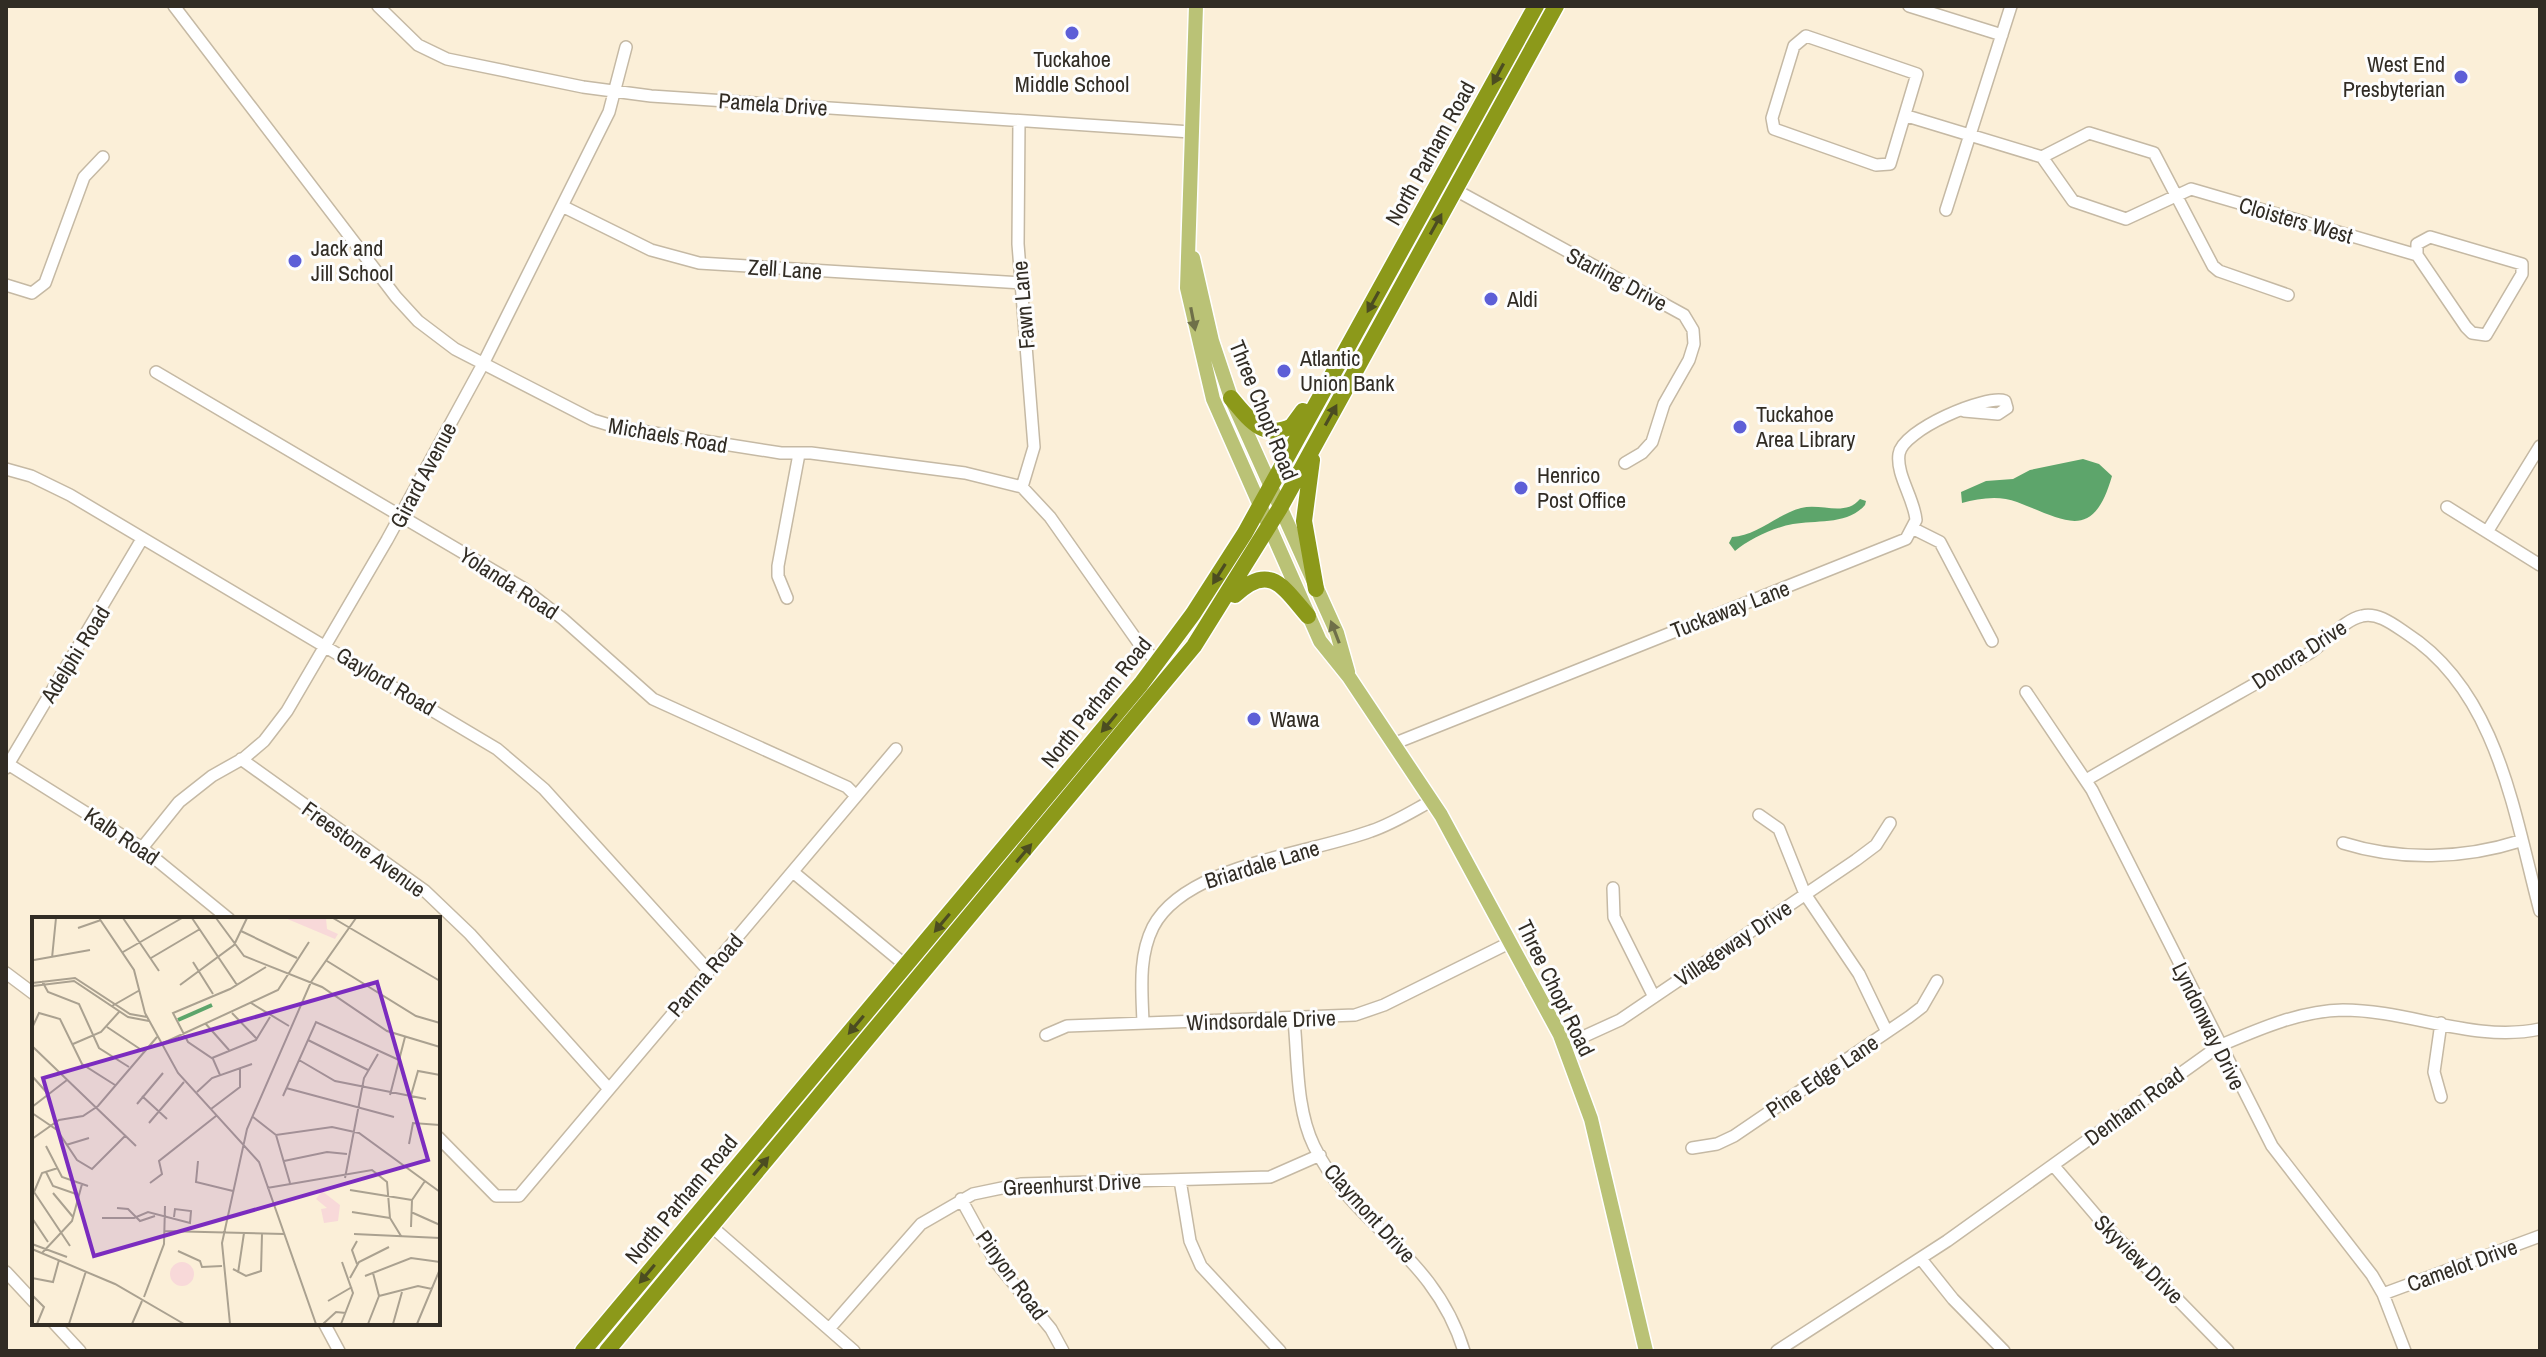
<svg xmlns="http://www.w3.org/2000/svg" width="2546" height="1357" font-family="'Archivo Narrow',sans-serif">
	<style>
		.water { fill: #5da56b }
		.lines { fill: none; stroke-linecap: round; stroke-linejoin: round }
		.minor-casing { stroke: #c5b9a4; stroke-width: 14 }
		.major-casing { stroke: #fff; stroke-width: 17 }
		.highway-casing { stroke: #fff; stroke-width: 19 }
		.minor { stroke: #fff; stroke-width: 11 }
		.major { stroke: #bac276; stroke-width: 14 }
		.highway { stroke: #8c991a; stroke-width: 16 }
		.oneway { fill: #4c4d21 }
		.oneway2 { fill: #6f7049 }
		.poi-dot { fill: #5d5fd7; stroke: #fdfdfd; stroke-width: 3 }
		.labels { text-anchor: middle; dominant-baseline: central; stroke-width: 6; stroke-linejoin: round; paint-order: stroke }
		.poi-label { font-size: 22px; fill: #312c24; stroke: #fdfdfd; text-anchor: start }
		.street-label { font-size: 22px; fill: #312c24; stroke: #fdfdfd }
		.inset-river { fill: none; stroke: #5da56b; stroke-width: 4 }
		.inset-road { fill: none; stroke: #aaa190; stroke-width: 2 }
		.view { fill: #7b2cbf; fill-opacity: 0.15; stroke: #7b2cbf; stroke-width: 4 }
		.inset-edge { fill: none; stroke: #312c24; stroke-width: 4 }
	</style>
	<rect width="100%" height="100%" fill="#fbefd8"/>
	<!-- water -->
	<path class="water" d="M2083 459 2099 464 2112 476C2093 543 2065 520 2017 502 2000 495 1979 498 1962 503L1961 492 1986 481 2013 479 2030 470Z
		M1860 499 1866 501 1865 505C1848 525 1816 520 1793 524 1775 527 1749 539 1735 551L1729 543 1732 537C1756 536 1778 514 1801 508 1822 503 1845 517 1860 499Z"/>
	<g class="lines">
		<defs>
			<path id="minor" d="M174 6 396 297 418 321 455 349 593 420 616 427 781 453H811L965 473 1022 487 1050 517 1138 642 1161 666
				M378 6 418 45 447 59 583 87 651 96 1191 132
				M1909 6 2002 35
				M1806 36 1917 74 1890 164 1876 165 1774 129 1772 118 1794 46Z
				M1907 116 2042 157 2073 201 2126 219 2191 189 2417 255
				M1019 121 1018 244 1034 447 1022 487
				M2042 157 2089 133 2154 153 2213 266 2219 271 2288 295
				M1450 187 1684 315 1693 330 1694 344 1689 360 1664 404 1652 442 1642 453 1625 463
				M562 206 651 250 699 263 1021 283
				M1946 210 2011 6
				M2430 237 2522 264V274L2486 335 2472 333 2466 327 2417 255V244Z
				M6 285 32 293 45 283 84 177 103 157
				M156 372 523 588 563 619 653 699 847 787 856 796
				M6 469 31 476 70 495 497 749 544 789 708 970
				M2447 507 2540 565
				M1914 529 1940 542 1992 641
				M2487 532 2540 446
				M787 598 778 576V566L799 454
				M2026 692 2092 790 2272 1146 2372 1275 2383 1294 2405 1351
				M1393 744 1906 539 1916 520C1914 498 1896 475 1899 454 1902 430 1986 394 2005 401L2007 408 1998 414 1964 411
				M241 759 425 891 470 934 609 1089
				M8 764 142 848 229 919
				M6 768 142 539
				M2086 780C2160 737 2234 696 2308 654 2326 643 2343 620 2362 616 2378 612 2394 625 2406 633 2498 692 2514 814 2540 911
				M1759 815 1779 829 1805 894 1859 974 1887 1032
				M2343 843C2400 861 2464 859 2520 841
				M142 848 179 802 212 776 244 758 264 741 287 711 387 540 483 364 609 112 626 47
				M793 872 910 969
				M1613 888 1614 917 1654 997
				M6 973 34 994
				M1294 1020C1298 1061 1296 1109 1314 1146 1353 1226 1434 1253 1464 1351
				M1143 1023C1142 991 1138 957 1153 927 1185 865 1309 854 1371 831 1392 824 1411 812 1431 801
				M2441 1023 2434 1072 2441 1097
				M1046 1035 1067 1026 1355 1015 1384 1005 1509 943
				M1563 1046 1620 1020 1856 860 1876 845 1890 823
				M438 1137 496 1196H519L896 749
				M1692 1148 1717 1144 1734 1136 1909 1017 1922 1007 1937 981
				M2053 1165 2100 1220 2228 1351
				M1180 1180 1190 1241 1201 1266 1280 1351
				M961 1199 995 1261 1051 1329 1063 1351
				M711 1226 854 1351
				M1921 1259 1953 1299 2004 1351
				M6 1272 34 1302
				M2383 1294 2540 1236
				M54 1323 80 1351
				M324 1323 339 1351
				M829 1329 921 1224 973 1194 1021 1184 1270 1177 1320 1155
				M1777 1351 1947 1241 2219 1046C2259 1029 2299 1011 2343 1010 2409 1010 2475 1043 2540 1029"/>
			<path id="major" d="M1196 6 1187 288 1213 399 1320 641 1349 677 1441 815 1560 1035 1591 1119 1646 1351
				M1193 258 1212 341 1231 398 1337 633 1348 672"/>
			<path id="highway" d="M1231 398C1248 418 1263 441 1292 426L1303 411
				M1312 460 1304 521 1316 589
				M1235 595C1270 562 1283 587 1308 616
				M583 1351 1141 684 1193 614 1245 533 1536 6
				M607 1351 1194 646 1280 508 1556 6"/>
		</defs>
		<!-- minor casing -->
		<use href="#minor" class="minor-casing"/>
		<!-- major casing -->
		<use href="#major" class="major-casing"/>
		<!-- highway casing -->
		<use href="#highway" class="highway-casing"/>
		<!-- minor -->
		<use href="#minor" class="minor"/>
		<!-- major -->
		<use href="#major" class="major"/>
		<!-- highway -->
		<use href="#highway" class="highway"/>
	</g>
	<!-- one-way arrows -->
	<defs><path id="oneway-solid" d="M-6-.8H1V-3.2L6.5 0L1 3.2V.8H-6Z" transform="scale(2)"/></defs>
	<g class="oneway">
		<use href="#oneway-solid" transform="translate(1498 74) rotate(118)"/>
		<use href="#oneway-solid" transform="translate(1436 224) rotate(-61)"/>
		<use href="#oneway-solid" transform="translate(1373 302) rotate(119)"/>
		<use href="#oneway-solid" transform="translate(1331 415) rotate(-61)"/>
		<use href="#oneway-solid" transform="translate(1219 574) rotate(122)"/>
		<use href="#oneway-solid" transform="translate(1109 723) rotate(130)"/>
		<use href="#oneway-solid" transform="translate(1024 853) rotate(-50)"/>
		<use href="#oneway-solid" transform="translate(942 923) rotate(130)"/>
		<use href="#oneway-solid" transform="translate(856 1025) rotate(130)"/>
		<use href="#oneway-solid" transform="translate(761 1166) rotate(-50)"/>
		<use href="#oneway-solid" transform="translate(647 1274) rotate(130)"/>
	</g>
	<g class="oneway2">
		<use href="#oneway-solid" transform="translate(1193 319) rotate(79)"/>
		<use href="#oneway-solid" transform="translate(1335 632) rotate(-111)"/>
	</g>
	<!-- markers -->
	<g class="poi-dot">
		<circle cx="1072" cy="33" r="8"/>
		<circle cx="2461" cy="77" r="8"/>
		<circle cx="295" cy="261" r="8"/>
		<circle cx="1491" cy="299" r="8"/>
		<circle cx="1284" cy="371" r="8"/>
		<circle cx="1740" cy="427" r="8"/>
		<circle cx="1521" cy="488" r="8"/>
		<circle cx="1254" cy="719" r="8"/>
	</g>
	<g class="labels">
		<!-- poi labels -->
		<g class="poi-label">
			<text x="1072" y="59" text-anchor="middle">Tuckahoe<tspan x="1072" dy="25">Middle School</tspan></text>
			<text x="2445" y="64" text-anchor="end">West End<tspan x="2445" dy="25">Presbyterian</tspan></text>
			<text x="311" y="248">Jack and<tspan x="311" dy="25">Jill School</tspan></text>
			<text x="1507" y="299">Aldi</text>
			<text x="1300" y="358">Atlantic<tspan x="1300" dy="25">Union Bank</tspan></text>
			<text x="1756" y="414">Tuckahoe<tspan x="1756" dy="25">Area Library</tspan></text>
			<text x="1537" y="475">Henrico<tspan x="1537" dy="25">Post Office</tspan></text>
			<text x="1270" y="719">Wawa</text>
		</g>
		<!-- street labels -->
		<g class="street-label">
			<text transform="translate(773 104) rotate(4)">Pamela Drive</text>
			<text transform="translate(1430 153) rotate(-61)">North Parham Road</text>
			<text transform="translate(2296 220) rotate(16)">Cloisters West</text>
			<text transform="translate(785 269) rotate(4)">Zell Lane</text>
			<text transform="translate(1617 279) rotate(28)">Starling Drive</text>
			<text transform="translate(1023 305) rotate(-95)">Fawn Lane</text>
			<text transform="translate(1264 410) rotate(68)">Three Chopt Road</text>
			<text transform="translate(668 435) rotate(10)">Michaels Road</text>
			<text transform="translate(423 475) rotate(-62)">Girard Avenue</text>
			<text transform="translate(509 583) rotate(33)">Yolanda Road</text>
			<text transform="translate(1730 609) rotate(-21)">Tuckaway Lane</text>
			<text transform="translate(75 654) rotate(-58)">Adelphi Road</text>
			<text transform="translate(2299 654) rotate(-33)">Donora Drive</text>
			<text transform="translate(386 681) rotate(31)">Gaylord Road</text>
			<text transform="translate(1096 702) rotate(-51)">North Parham Road</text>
			<text transform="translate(122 836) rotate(34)">Kalb Road</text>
			<text transform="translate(364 849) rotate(36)">Freestone Avenue</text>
			<text transform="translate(1262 864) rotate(-17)">Briardale Lane</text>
			<text transform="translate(1733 943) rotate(-34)">Villageway Drive</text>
			<text transform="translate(705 975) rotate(-49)">Parma Road</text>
			<text transform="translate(1556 988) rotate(64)">Three Chopt Road</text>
			<text transform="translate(1261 1020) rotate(-2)">Windsordale Drive</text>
			<text transform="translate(2209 1026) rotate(64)">Lyndonway Drive</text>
			<text transform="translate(1822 1076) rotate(-34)">Pine Edge Lane</text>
			<text transform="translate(2134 1106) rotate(-36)">Denham Road</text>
			<text transform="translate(1072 1184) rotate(-3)">Greenhurst Drive</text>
			<text transform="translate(681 1199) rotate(-50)">North Parham Road</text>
			<text transform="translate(1370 1213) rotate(48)">Claymont Drive</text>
			<text transform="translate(2139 1259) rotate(45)">Skyview Drive</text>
			<text transform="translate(2462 1265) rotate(-20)">Camelot Drive</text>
			<text transform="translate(1012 1275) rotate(54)">Pinyon Road</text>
		</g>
	</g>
	<!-- overview -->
	<g transform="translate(32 917)">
		<rect width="408" height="408" fill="#fbefd8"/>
		<path d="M253 1H294L295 12 306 17 303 22ZM290 274 308 288 306 304 292 306 289 292 295 291 284 282ZM138 357a12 12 0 1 1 24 0a12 12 0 1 1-24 0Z" fill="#f8d9d9"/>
		<path class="inset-river" d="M146 103 180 88"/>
		<path class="inset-road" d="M67 1 102 53 113 96 146 156 227 245 284 407M91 1 127 54M160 1 205 68M184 1 212 39 290 70 355 114 408 130M301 1 408 64M46 11 69 3M209 14 265 41M91 35 150 1M20 41 24 1M119 41 168 12M2 43 58 33M295 44 384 99 408 106M161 45 181 77M10 64 16 75 47 87 67 131 97 150M0 66 43 61 98 97 115 100M148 68 202 28 215 1M1 69 42 64 96 100 117 104M219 86 257 109M80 89 108 73M200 96 225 122M173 106 197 133M75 110 111 134M0 111 7 96 28 102 50 147 83 168M276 123 336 153M41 127 69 115 87 95M129 127 246 73 277 25M0 129 104 229M180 141 224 123 238 100M267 143 303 164 394 182M188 158 181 142 156 125 141 96 198 72 234 50M0 159 16 177M254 171 362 200M165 175 180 161 220 147M358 178 373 120M110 179 135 202M251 179 284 105 367 143M378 182 386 154 408 158M105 187 131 156M0 190 35 163M179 192 208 170V152M0 196 25 213 45 243 60 252 93 219M221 200 244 218 300 210 327 216 408 275M117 206 152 165M244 218 258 266M0 222 27 203 51 199 66 189 125 120M377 227 381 206 408 208M34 228 57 221M14 229 30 260 56 269M166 244 164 265 201 274M252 244 295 235 315 237M14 255 21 269 47 278M313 261 332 161 346 137M118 266 130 257 127 244 184 199M235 271 340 253 355 265 358 301 369 319M318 273 380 283M2 275 38 329M2 275 10 256 26 251M21 276 41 300M85 291 96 292 108 304 123 299M320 295 358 301M379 295 408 308M0 301 16 325M70 301H102L116 295 158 306 159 294 143 292 142 300M379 310 380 283 393 264M132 314 252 317M322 317 408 321M325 324 320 333 325 347M0 327 35 340M0 332 83 367 152 407M146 334 168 344 170 350 190 349M10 336 40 304 50 267M201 352 214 359 229 354 230 317M206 356 212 316M333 359 379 341 408 345M0 361 21 365 27 343M318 361 327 345 357 330M0 378 12 390 5 407M347 379 386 369 400 372M112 380 132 327 133 289M296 384 320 370M37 407 54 354M100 407 110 384M198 407 190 326 215 212 279 65 324 1M291 407 304 395 314 396M309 407 321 376 310 345M336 407 347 379 341 356M361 407 370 375M385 407 408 352"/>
		<path class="view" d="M345 65 396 243 62 339 11 161Z"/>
		<rect width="408" height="408" class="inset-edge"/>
	</g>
	<!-- border -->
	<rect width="2546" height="1357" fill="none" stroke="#312c24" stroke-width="16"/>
</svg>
